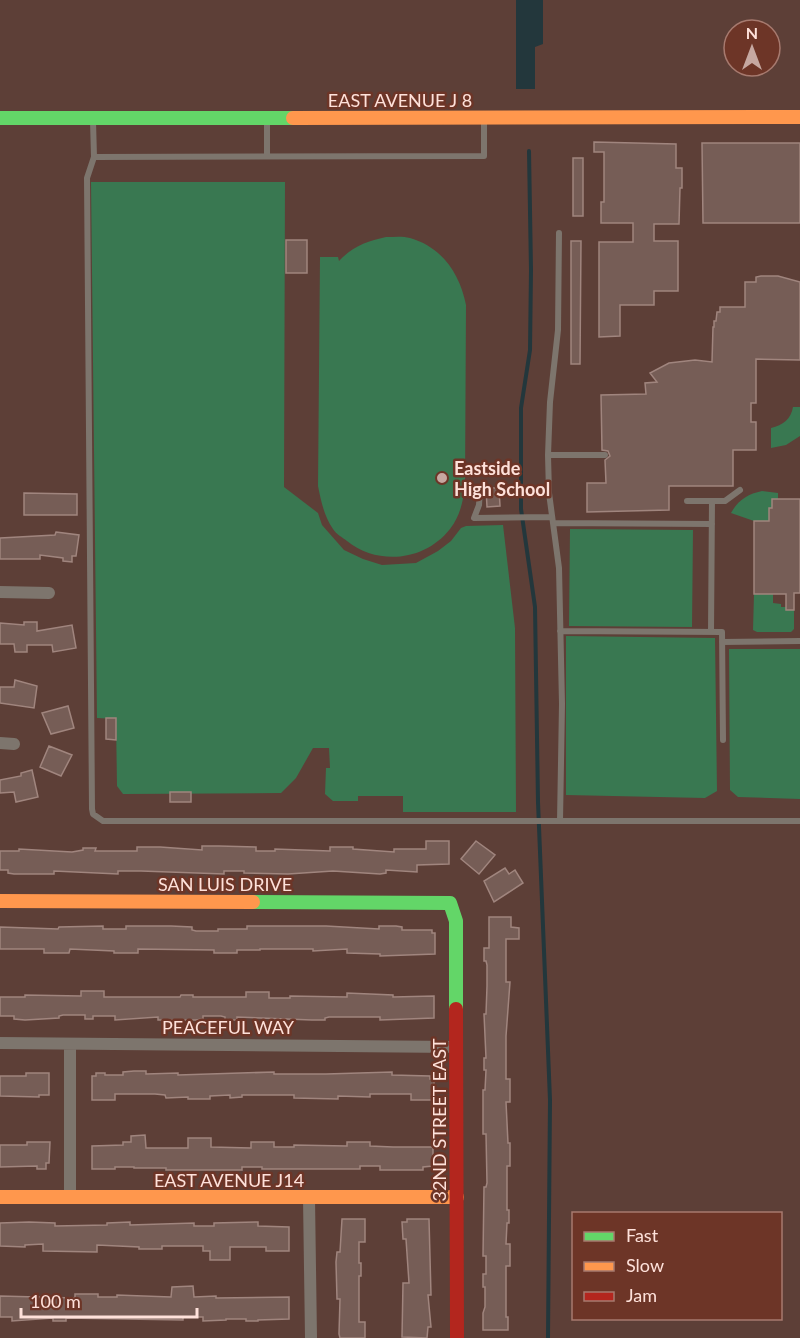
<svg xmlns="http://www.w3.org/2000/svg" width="800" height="1338" font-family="Lato,sans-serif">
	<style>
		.green { fill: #397851 }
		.water { fill: #23373c }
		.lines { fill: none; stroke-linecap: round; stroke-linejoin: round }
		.stream { stroke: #23373c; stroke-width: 4 }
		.building { fill: #765d56; stroke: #a0857e; stroke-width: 1.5 }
		.lane { stroke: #7d756d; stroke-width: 6 }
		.street { stroke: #7d756d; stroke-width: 12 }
		.fast { stroke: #63d668; stroke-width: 14 }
		.slow { stroke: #ff974d; stroke-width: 14 }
		.jam { stroke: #b3261e; stroke-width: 14 }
		.poi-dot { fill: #c6a8a1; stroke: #6d3527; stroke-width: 2 }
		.labels { text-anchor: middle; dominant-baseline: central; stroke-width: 5; stroke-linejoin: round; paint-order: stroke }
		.street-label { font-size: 18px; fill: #fee1da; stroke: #6d3527 }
		.poi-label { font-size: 18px; font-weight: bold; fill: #fee1da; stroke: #6d3527; text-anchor: start }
	</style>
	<rect width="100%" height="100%" fill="#5d3f37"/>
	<!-- green -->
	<path class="green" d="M91 182H285L284 487 318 513 322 525 344 550 363 559 382 565 416 563 438 551 451 541 461 528 466 526 503 525 515 628 516 812H403V796H358V801H333L325 794 326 768H330L329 748H313L296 778 281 793 123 794 117 786 116 719 97 718Z
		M386 237C394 237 403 236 410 238 442 247 460 274 466 305L465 486C463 502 460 516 450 529 425 561 378 566 347 541 342 537 336 534 333 529 324 516 321 501 318 486L320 257H338L339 261C352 247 367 241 386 237Z
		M793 407H800V436L786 445 771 448V428C783 425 791 419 793 407Z
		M762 491 778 493V499L772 508H769V521H754L731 513C738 500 748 494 762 491Z
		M570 529 693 530 692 627 569 626Z
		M754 594H773V603L781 604V607H786V610H794V629L791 632H757L753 630Z
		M566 636 715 638 717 791 705 798 566 795Z
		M729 649H800V799L738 797 730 790Z"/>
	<!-- water -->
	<path class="water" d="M516 0H543V44L535 47V89H516Z"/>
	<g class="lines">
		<!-- stream -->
		<path class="stream" d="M529 151 531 270 530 350 521 408V509L535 607 538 802 550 1100 548 1338"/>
	</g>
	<!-- building -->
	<path class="building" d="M594 142 676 144V168H682V188H680L679 224H654V241H678V291H654V305H620V336L599 337V242H633V223H601V202H604V152H594Z
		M702 143H800V223H703Z
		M573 158H583V216H573Z
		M286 240H307V273H286Z
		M571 241H581L580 364H571Z
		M761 276H778L800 282V360L756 359V403H751V422H756V450H733V486H669V510L587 512V483H606L605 460 610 456 608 451 602 450 601 395 646 394 645 383 657 382 650 373 669 363 695 360 712 362 713 327H714V321H716L717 312H720V307H745V282H756V277Z
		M486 488H499L500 506 487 507Z
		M24 493 77 494V515H24Z
		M772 499H800V593H794V610H786V594H754V521H769V508H772Z
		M56 532 79 535 76 556H72V562L63 561V558L40 555V559H0V538L55 535Z
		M24 622H37V631L72 625 76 648 53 652 52 645H27V652H15L14 644H0V623L24 625Z
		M15 680 37 686 34 708 0 703V687H14Z
		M68 706 74 728 51 734 42 713Z
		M106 718H116V740L106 739Z
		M49 746 72 755 61 776 40 767Z
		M32 770 38 797 16 802 14 792 0 793V780L21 776V773Z
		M170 792H191V802H170Z
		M426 841H449V864L417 865V872L386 870V873L380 874 333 871 288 874 244 873V871H224V874L141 871H118V874L54 871V874H14L8 873V870H0V851H19V849L72 852 83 850V848H96L95 851H137V847H160L202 850V846H219L256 847V851H275V849L330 851V847H353V849L394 852V849H426Z
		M476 841 495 855 479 874 461 859Z
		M505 868 509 874 515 870 523 883 494 902 484 881Z
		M489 917H511V927L519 928V939H506V982H510L506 1036V1079H510V1102H506L508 1143H510V1166H507V1210H509V1223H507L506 1244H510V1266H506V1317H508V1330H483V1313L485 1307V1287H483V1274H486V1256H483L484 1187H486L487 1183 486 1134H483V1090H485L486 1070H484V1058H486L484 1014H486L487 986V965L486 961H484V948H489Z
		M103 926V929H126V926H171L192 927V930L196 931H218V929H247V926H326L379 929V926H396L402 927V930H432V933H435V954L380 956V954L347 953V949L313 951V949H260V950H237V953H214V950L138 949V953H114V951L70 949 69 953H44V949H0V927L58 929 59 927Z
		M81 991H104V997H180L181 995H193V997H246V992H269V998H290V996L347 997V993L393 995V997L434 996V1018L380 1020V1017H329L325 1018V1020H312L237 1017V1020H225V1017L221 1016H203V1019L196 1020H158V1017L115 1020V1016H93V1019H85V1015H63L59 1016V1018L25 1020 14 1019V1016H0V997H25V995L81 996Z
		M134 1071H146V1074L178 1073V1075L274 1072V1074H326L392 1072V1075L430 1076V1079H434V1100H411V1094H370V1097L338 1096V1099L294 1098V1095H242V1097L230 1098V1095L210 1096V1099H188V1097L166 1098 165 1095 155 1094H115V1100H92V1076H96V1073H105V1075H123V1072Z
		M26 1073H49V1095H39V1097L0 1096V1076H26Z
		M145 1135 146 1148H188V1138H211V1147L251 1148V1142H274V1147H294V1145L347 1146V1142H370V1146L393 1147H433V1166L423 1167V1170H380V1166H360V1169H262V1167H242V1170H166V1168H134V1167H115V1169H92V1146L123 1145V1142H131V1136Z
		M27 1142H50L49 1163H46V1169H37V1166L0 1167V1145H27Z
		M342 1219H365V1242H359V1263H361V1276H359V1322H365V1338H340L339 1334 340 1299H337L336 1262 337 1252H340Z
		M407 1219H429L431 1295H428L431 1327H428L427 1338 402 1337 403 1283H409L406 1239H403L402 1222H407Z
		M29 1222 55 1223V1226L107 1225V1223L130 1222V1225L194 1223V1226H214V1223L258 1222V1226L289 1227V1251H266V1247H230V1260H210V1251H203V1246H162V1249H139V1247L97 1245V1252L43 1251V1244L25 1245V1247L0 1246V1223Z
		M193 1286 194 1297 216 1296V1298L289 1297V1319L258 1320V1321H246V1319H226V1320L203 1321V1317H183V1320L66 1318V1321H53V1318L12 1321V1317H0V1296L75 1298V1294H98V1297H117V1295L171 1297 172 1287Z"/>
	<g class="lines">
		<!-- lane -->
		<path class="lane" d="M267 118V156
			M93 121 94 157 87 178 92 809 93 814 103 821H800
			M94 157 484 156V120
			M559 233 558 330 550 402 548 455 549 493 559 568 562 704 560 821
			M548 455H605
			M480 489 479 505 474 518 552 517
			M687 501H712L711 632
			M712 501H725L740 490
			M553 523 712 524
			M560 631 722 632 723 740
			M722 642 800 641"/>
		<!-- street -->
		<path class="street" d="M0 592 49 593
			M0 743 14 744
			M0 1043 456 1047
			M70 1044V1198
			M309 1198 311 1338"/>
		<!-- fast -->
		<path class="fast" d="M0 118H293
			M253 902 450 903 456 921V1009"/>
		<!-- slow -->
		<path class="slow" d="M293 118 800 117
			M0 901 253 902
			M0 1197H457"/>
		<!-- jam -->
		<path class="jam" d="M456 1009 457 1338"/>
	</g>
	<!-- markers -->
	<circle class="poi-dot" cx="442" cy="478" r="6"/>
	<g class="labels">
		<!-- street labels -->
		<g class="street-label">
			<text x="400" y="100">EAST AVENUE J 8</text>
			<text x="225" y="884">SAN LUIS DRIVE</text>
			<text x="228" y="1027">PEACEFUL WAY</text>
			<text transform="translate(439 1120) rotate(-90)">32ND STREET EAST</text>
			<text x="229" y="1180">EAST AVENUE J14</text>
		</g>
		<!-- poi labels -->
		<g class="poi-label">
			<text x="454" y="468">Eastside<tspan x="454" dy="21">High School</tspan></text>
		</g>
	</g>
	<!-- legend -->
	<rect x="572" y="1212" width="210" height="108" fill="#6d3527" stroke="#a77a6f" stroke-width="1.5"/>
	<rect x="584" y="1232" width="30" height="9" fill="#63d668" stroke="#a77a6f" stroke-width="1.5"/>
	<text x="626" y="1242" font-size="18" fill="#fee1da">Fast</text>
	<rect x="584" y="1262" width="30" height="9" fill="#ff974d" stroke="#a77a6f" stroke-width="1.5"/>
	<text x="626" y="1272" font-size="18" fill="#fee1da">Slow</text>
	<rect x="584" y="1292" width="30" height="9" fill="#b3261e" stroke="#a77a6f" stroke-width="1.5"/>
	<text x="626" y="1302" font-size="18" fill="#fee1da">Jam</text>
	<!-- north arrow -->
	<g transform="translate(752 48)"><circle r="28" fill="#6d3527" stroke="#a77a6f" stroke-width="1.5"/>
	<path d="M0-4.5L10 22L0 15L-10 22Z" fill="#c6a8a1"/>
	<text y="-9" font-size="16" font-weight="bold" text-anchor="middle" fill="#fee1da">N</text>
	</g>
	<!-- scale -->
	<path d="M21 1308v9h176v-9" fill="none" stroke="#fee1da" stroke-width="3"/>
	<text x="30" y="1308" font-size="18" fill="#fee1da" stroke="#6d3527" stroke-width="4.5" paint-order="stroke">100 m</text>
</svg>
